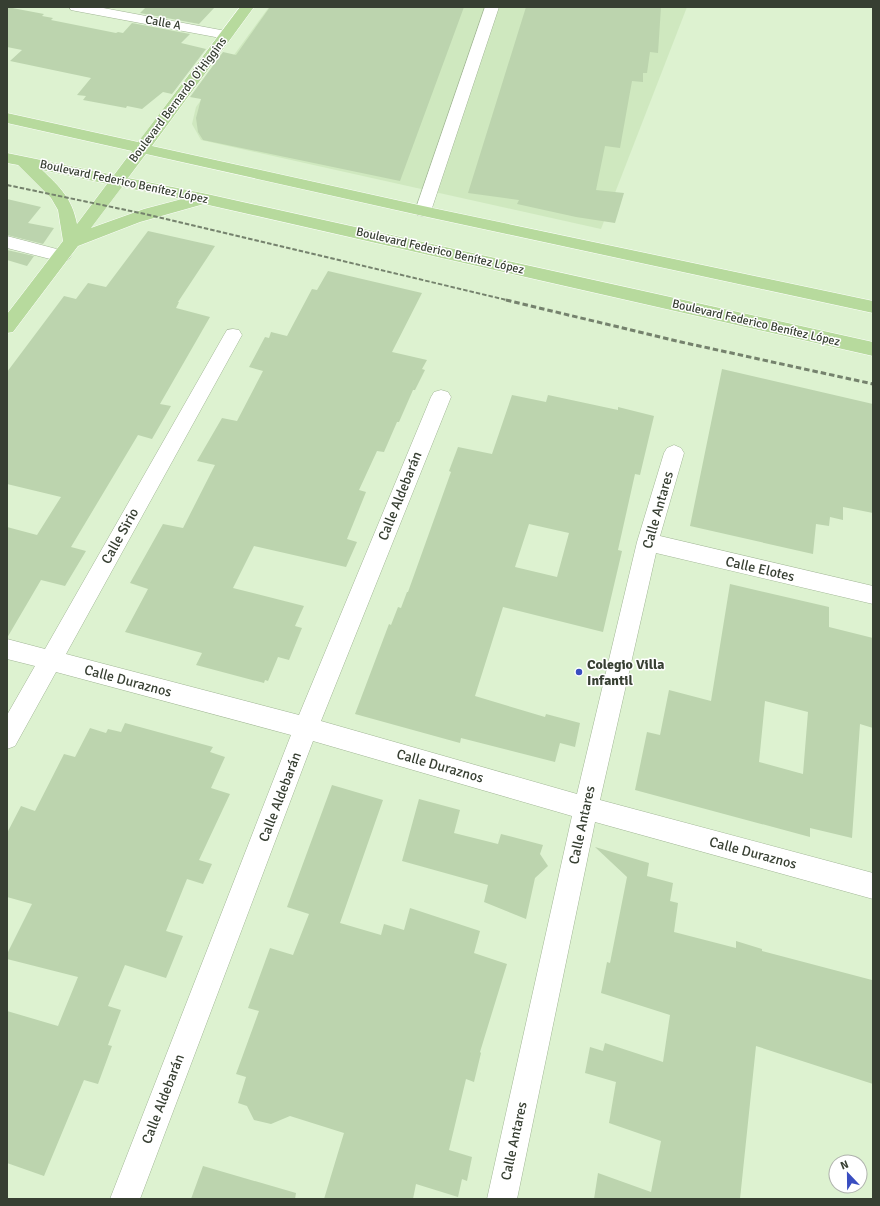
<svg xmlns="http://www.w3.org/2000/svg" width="880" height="1206" font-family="Signika,sans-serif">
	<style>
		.built { fill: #cfe8bf }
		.building { fill: #bcd4ae; fill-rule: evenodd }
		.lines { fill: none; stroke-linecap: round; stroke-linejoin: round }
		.minor-casing { stroke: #a2b696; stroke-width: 1 }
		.major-casing { stroke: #fff; stroke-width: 1 }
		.minor { fill: #fff; fill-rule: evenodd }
		.major { fill: #b7da9d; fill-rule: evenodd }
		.rail-far1 { stroke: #75826d; stroke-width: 2; stroke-dasharray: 4.5 2; stroke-linecap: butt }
		.rail { stroke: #75826d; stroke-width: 3; stroke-dasharray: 5.5 3; stroke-linecap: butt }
		.poi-dot { fill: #394dc0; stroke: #fff; stroke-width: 1.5 }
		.labels { text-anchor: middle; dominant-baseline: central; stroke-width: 3; stroke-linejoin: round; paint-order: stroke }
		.far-street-label { font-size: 12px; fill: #373f32; stroke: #fff }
		.street-label { font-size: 14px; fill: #373f32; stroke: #fff }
		.poi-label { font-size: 14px; font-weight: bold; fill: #373f32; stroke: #fff; text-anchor: start }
	</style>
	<rect width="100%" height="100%" fill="#ddf2d0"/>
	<!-- built -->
	<path class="built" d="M269 7H687L601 229 201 140 192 124 196 107Z"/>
	<!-- building -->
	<path class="building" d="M7 7 44 14 42 16 53 18 51 20 116 33 118 32 123 33 132 23 190 34 181 43 206 49 172 94 163 92 142 109 127 106 126 108 83 100 86 96 77 95 91 78 10 61 22 50 7 47Z
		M146 7H215L199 24 140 13Z
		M270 7H464L400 181 203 140 198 132 196 118 201 99 190 97 223 52 236 55Z
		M526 7H661L658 53 650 52 647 73H643V82L632 81 620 148 605 146 596 190 624 193 615 223 576 217 517 204 519 200 468 193Z
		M7 199 41 207 28 223 54 228 43 244 7 235Z
		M148 231 215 246 178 302H179L176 308 210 317 160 404 171 406 152 439 138 435 71 547 86 551 65 586 41 580 7 638V527L37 535 61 497 7 484V372L64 296 76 299 88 283 106 287Z
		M7 250 34 256 27 266 7 260Z
		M328 271 422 293 392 352 427 360 422 369 425 370 415 390H413L399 422H397L384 452 377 451 359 490 366 492 347 539 357 542 346 567 254 546 233 588 304 606 295 626 302 628 289 660 278 657 268 681 265 680 264 683 196 665 202 653 125 632 148 589 130 583 163 524 183 528 215 465 197 461 222 418 237 421 263 371 249 367 265 337 269 338 271 332 287 336 312 289 317 290Z
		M722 369 873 404V513L843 507V520L830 517 829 526 816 524 813 554 690 526Z
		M512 395 546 402 548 395 618 410V407L654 416 640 475 635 474 618 550 622 551 603 632 503 607 475 696 545 717 546 714 580 723 575 747 560 743 555 762 461 738 460 743 355 714 389 624 391 625 398 607 401 608 407 592H408L451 472 449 471 458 447 492 454ZM529 524 569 533 557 577 515 567Z
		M730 584 829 607V627L873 638V728L860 724 852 838 810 828V837L635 790 647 732 660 735 669 690 711 701ZM765 701 808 712 803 774 759 762Z
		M125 723 213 747 210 752 225 757 211 788 230 794 199 860 212 864 203 884 187 879 166 931 183 936 166 978 125 965 108 1006 121 1010 108 1045 112 1046 98 1084 84 1080 44 1176 7 1163V1011L58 1026 78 977 7 959V954L32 904 7 897V833L21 806 35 811 64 754 75 757 90 728 106 733 108 729 121 732Z
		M332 785 383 800 340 923 381 935 384 924 404 930 410 908 480 931 474 953 507 964 480 1052 481 1053 474 1082 466 1079 449 1150 472 1157 467 1181 462 1179 458 1197 416 1184 413 1199H324L344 1133 290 1116 271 1124 254 1120 247 1106 238 1103 246 1077 236 1074 259 1011 248 1008 270 948 293 955 309 914 287 907Z
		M419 799 460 810 454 833 498 844 501 834 543 845 540 854 548 866 535 878 526 919 484 902 488 885 402 861Z
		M595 847 649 863 647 876 673 883 670 901 678 903 674 932 736 948V941L762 949V951L872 980 873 1084 756 1046 740 1199H594L598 1173 651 1192 661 1141 609 1123 616 1082 585 1073 590 1047 603 1051 605 1043 663 1062 670 1015 601 993 607 962 610 963 627 877Z
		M203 1166 296 1193 295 1199H191Z"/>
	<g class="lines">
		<defs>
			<path id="minor" d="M69 7H98L226 31 231 32 233 35 231 38 226 39 76 11 71 10Z
				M485 7H499L431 211 429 215 423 216 417 215 415 211Z
				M7 236 68 252 71 256 68 260 62 262 7 248Z
				M233 329 239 330 242 335 66 654 299 715 431 397 434 392 441 390 448 392 451 397 321 721 577 794 637 542 664 453 667 448 674 445 681 448 684 453 660 536 873 586V604L656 553 600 800 873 873V899L595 822 517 1199H487L572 816 313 741 140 1199H110L291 735 56 672 15 746 7 749V715L35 666 7 659V639L45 649 224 335 227 330Z"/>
			<path id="major" d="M240 7H254L152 146 423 206 873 301V313L423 216 146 154 128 178 207 194 873 342V356L204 204 140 222 78 246 13 332 7 333V314L63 241 58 210 51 198 18 165 7 163V153L114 175 132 151 7 123V113L138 142ZM42 170 107 184 77 224C72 198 60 187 42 170ZM122 187 182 199 144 209 91 228Z"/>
		</defs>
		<!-- minor casing -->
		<use href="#minor" class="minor-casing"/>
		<!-- major casing -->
		<use href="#major" class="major-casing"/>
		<!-- minor -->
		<use href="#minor" class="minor"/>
		<!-- major -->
		<use href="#major" class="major"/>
		<!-- rail-far1 -->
		<path class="rail-far1" d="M7 185 145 214 511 301"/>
		<!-- rail -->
		<path class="rail" d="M506 300 681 342 873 384"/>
	</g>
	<!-- markers -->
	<circle class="poi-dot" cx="579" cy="672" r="4"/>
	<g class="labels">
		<!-- far-street labels -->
		<g class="far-street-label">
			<text transform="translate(163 23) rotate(10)">Calle A</text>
			<text transform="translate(178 100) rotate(-53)">Boulevard Bernardo O'Higgins</text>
			<text transform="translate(124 182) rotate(12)">Boulevard Federico Benítez López</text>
			<text transform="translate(440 251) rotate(13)">Boulevard Federico Benítez López</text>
			<text transform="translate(756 323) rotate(13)">Boulevard Federico Benítez López</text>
		</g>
		<!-- street labels -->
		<g class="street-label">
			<text transform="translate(400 496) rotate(-68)">Calle Aldebarán</text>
			<text transform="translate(658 510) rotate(-74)">Calle Antares</text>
			<text transform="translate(120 536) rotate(-61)">Calle Sirio</text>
			<text transform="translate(760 569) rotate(13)">Calle Elotes</text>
			<text transform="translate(128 681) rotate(15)">Calle Duraznos</text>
			<text transform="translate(440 766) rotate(16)">Calle Duraznos</text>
			<text transform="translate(280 797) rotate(-69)">Calle Aldebarán</text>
			<text transform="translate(582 825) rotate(-78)">Calle Antares</text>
			<text transform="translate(753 853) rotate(15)">Calle Duraznos</text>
			<text transform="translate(163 1099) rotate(-69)">Calle Aldebarán</text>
			<text transform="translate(514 1141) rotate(-78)">Calle Antares</text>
		</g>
		<!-- poi labels -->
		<g class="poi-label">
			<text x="587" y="664">Colegio Villa<tspan x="587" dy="16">Infantil</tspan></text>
		</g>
	</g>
	<!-- border -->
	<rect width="880" height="1206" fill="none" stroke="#373f32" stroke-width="16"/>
	<!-- north arrow -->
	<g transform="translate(848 1174) rotate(338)"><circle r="19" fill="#ffffff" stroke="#afb2ad"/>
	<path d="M0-3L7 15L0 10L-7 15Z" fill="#394dc0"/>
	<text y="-6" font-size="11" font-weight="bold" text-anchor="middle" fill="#373f32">N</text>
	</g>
</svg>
